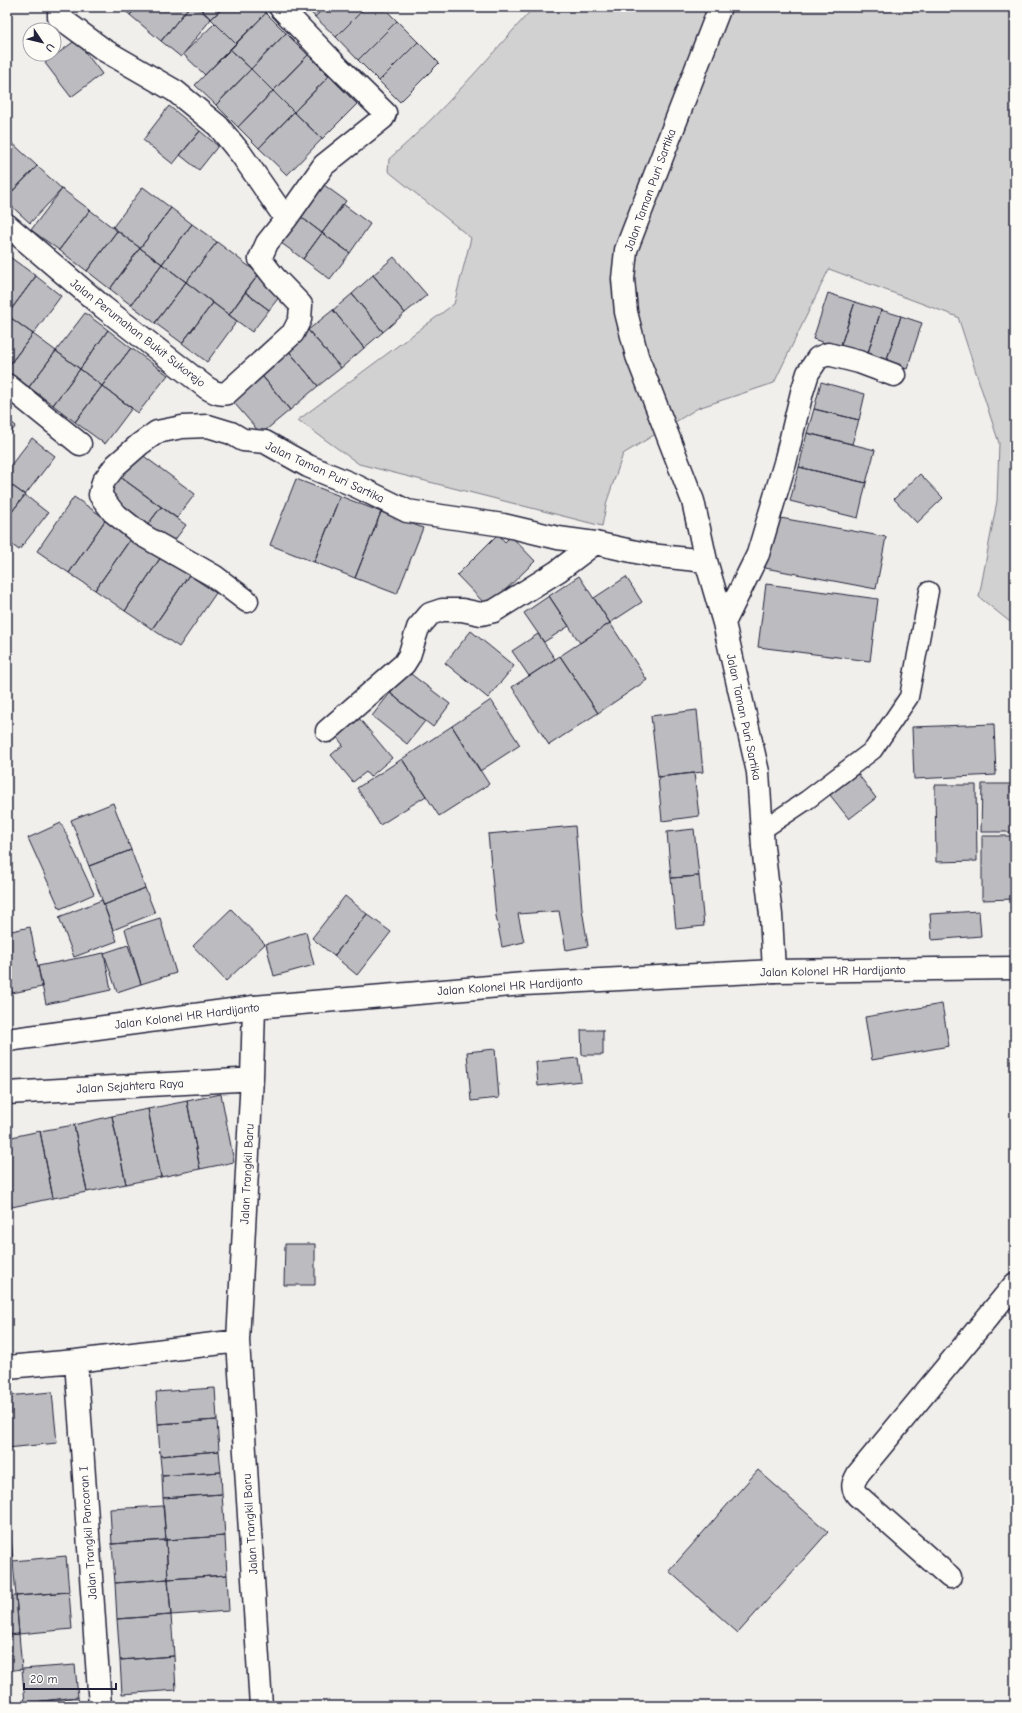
<svg xmlns="http://www.w3.org/2000/svg" width="1022" height="1713" font-family="'Comic Neue',sans-serif">
	<style>
		.green { fill: #d2d1d1; stroke: #7a7a86 }
		.building { fill: #bcbcc0; stroke: #22223b }
		.lines { fill: none; stroke-linecap: round; stroke-linejoin: round }
		.service-casing { stroke: #22223b; stroke-width: 21 }
		.minor-casing { stroke: #22223b; stroke-width: 25 }
		.secondary-casing { stroke: #22223b; stroke-width: 25 }
		.service { stroke: #fdfcf7; stroke-width: 18 }
		.minor { stroke: #fdfcf7; stroke-width: 22 }
		.secondary { stroke: #fdfcf7; stroke-width: 22 }
		.labels { text-anchor: middle; dominant-baseline: central; stroke-width: 4; stroke-linejoin: round; paint-order: stroke }
		.street-label { font-size: 12px; fill: #22223b; stroke: #fdfcf7 }
	</style>
	<rect width="100%" height="100%" fill="#f0efec"/>
	<filter id="ink" filterUnits="userSpaceOnUse"><feTurbulence type="fractalNoise" baseFrequency=".025" numOctaves="2"/><feDisplacementMap in="SourceGraphic" scale="8" xChannelSelector="R" yChannelSelector="G"/><feConvolveMatrix kernelMatrix="1 2 1 2 8 2 1 2 1" color-interpolation-filters="sRGB"/></filter>
	<g filter="url(#ink)">
		<!-- green -->
		<path class="green" d="M534 7H1015V626L979 597 997 501 999 443 958 317 829 269 774 383 698 408 623 454 607 501 602 526 359 464 298 420 454 304 471 238 388 171 389 159C442 113 487 59 534 7Z"/>
		<!-- building -->
		<path class="building" d="M121 7H137L130 15Z
			M137 7H189L161 41 130 15Z
			M189 7H196L211 19 181 57 161 41Z
			M199 7H224L211 19Z
			M224 7H259L266 13 236 44 211 19Z
			M306 7H325L315 17Z
			M325 7H366L336 37 315 17Z
			M366 7H383L397 21 358 60 336 37Z
			M266 13 286 33 251 69 230 49Z
			M397 21 418 42 379 81 358 60Z
			M215 23 236 44 205 75 183 54Z
			M286 33 308 55 273 91 251 69Z
			M76 40 102 74 71 97 45 63Z
			M418 42 439 63 400 102 379 81Z
			M230 49 251 69 216 105 195 85Z
			M308 55 329 76 294 112 273 91Z
			M251 69 273 91 238 127 216 105Z
			M329 76 357 104 322 139 294 112Z
			M273 91 294 112 259 148 238 127Z
			M169 106 200 131 173 164 143 140Z
			M294 112 322 139 287 175 259 148Z
			M200 131 218 146 199 170 180 155Z
			M7 138 37 166 7 197Z
			M37 166 62 189 30 223 7 202V197Z
			M320 182 346 201 322 233 297 214Z
			M143 187 171 208 140 248 113 227Z
			M62 189 90 210 59 250 31 230Z
			M343 204 370 224 350 253 322 233Z
			M171 208 192 224 162 264 140 248Z
			M90 210 117 231 87 271 59 250Z
			M297 214 322 233 303 259 277 240Z
			M192 224 217 242 186 282 162 264Z
			M117 231 140 248 110 289 87 271Z
			M322 233 350 253 330 279 303 259Z
			M217 242 259 274 229 315 186 282Z
			M140 248 162 264 131 305 110 289Z
			M7 255 36 276 7 315Z
			M394 257 427 295 405 313 373 275Z
			M162 264 186 282 155 323 131 305Z
			M259 274 283 292 269 310 245 292Z
			M373 275 405 313 383 332 352 294Z
			M36 276 61 296 33 334 7 315Z
			M186 282 213 303 182 343 155 323Z
			M245 292 269 310 252 332 229 315Z
			M828 293 855 302 840 348 813 339Z
			M352 294 383 332 364 348 333 310Z
			M855 302 881 310 867 356 840 348Z
			M213 303 237 321 207 362 182 343Z
			M333 310 364 348 341 368 308 330Z
			M881 310 901 316 886 362 867 356Z
			M85 313 108 330 80 369 56 351Z
			M7 315 33 334 7 368Z
			M901 316 922 323 907 369 886 362Z
			M108 330 131 348 102 386 80 369Z
			M308 330 341 368 318 386 287 349Z
			M33 334 56 351 29 387 7 371V368Z
			M131 348 168 375 138 413 102 386Z
			M287 349 318 386 290 410 259 372Z
			M56 351 80 369 53 405 29 387Z
			M80 369 102 386 75 422 53 405Z
			M259 372 290 410 261 434 229 397Z
			M821 382 865 394 859 420 814 409Z
			M102 386 132 408 105 444 75 422Z
			M814 409 859 420 852 444 807 433Z
			M7 419 16 426 7 437Z
			M807 433 875 450 866 483 799 467Z
			M32 438 55 456 25 495 7 482V470Z
			M137 451 195 494 177 518 119 476Z
			M799 467 866 483 858 518 790 501Z
			M920 474 943 498 917 523 894 499Z
			M119 476 161 507 146 527 104 496Z
			M296 479 340 496 314 562 270 545Z
			M7 482 25 495 7 518Z
			M25 495 48 513 19 550 7 541V518Z
			M340 496 381 512 355 578 314 562Z
			M74 497 106 519 69 573 37 551Z
			M161 507 186 525 171 545 146 527Z
			M381 512 423 528 397 594 355 578Z
			M775 517 886 537 876 589 765 568Z
			M106 519 132 537 95 590 69 573Z
			M498 534 505 542 511 536 535 561 488 607 457 575Z
			M132 537 161 557 125 611 95 590Z
			M161 557 189 575 152 629 125 611Z
			M189 575 216 593 179 647 152 629Z
			M579 576 610 623 580 643 549 596Z
			M626 577 642 602 610 623 594 598Z
			M766 584 878 599 870 661 758 647Z
			M549 596 569 626 544 642 524 613Z
			M610 623 647 680 598 713 560 656Z
			M471 631 514 666 488 698 445 663Z
			M538 634 555 659 529 676 512 651Z
			M560 656 598 713 549 745 512 687Z
			M407 671 450 704 433 727 390 693Z
			M390 693 425 721 407 744 372 716Z
			M491 700 520 745 480 771 452 726Z
			M697 710 703 772 658 777 651 716Z
			M358 717 392 758 370 777 366 772 353 782 331 755 343 745 336 736Z
			M994 724 996 775 914 779 912 727Z
			M452 726 489 784 439 816 402 759Z
			M402 759 426 796 380 825 357 788Z
			M694 773 699 816 662 821 658 777Z
			M858 774 876 798 849 819 830 795Z
			M982 784H1015V832H981Z
			M935 785H976L977 861 936 862Z
			M113 803 131 850 89 866 71 820Z
			M61 823 94 894 60 909 28 838Z
			M575 826 582 909 588 946 566 950 559 911 518 914 524 942 502 947 496 916 488 834Z
			M694 829 699 876 671 878 667 832Z
			M982 836H1015V899L982 900Z
			M131 850 145 888 104 905 89 866Z
			M699 876 704 926 676 929 671 878Z
			M145 888 155 913 113 930 104 905Z
			M345 896 367 914 334 956 312 938Z
			M102 900 117 941 74 957 59 917Z
			M231 909 265 944 226 981 193 946Z
			M979 911 981 936 932 940 930 914Z
			M367 914 391 932 357 975 334 956Z
			M160 918 176 973 141 984 125 929Z
			M30 927 42 987 12 993 7 970V932Z
			M306 932 314 965 274 976 266 944Z
			M128 945 141 984 117 992 104 953Z
			M104 953 111 990 46 1004 38 966Z
			M7 970 12 993 7 994Z
			M942 1004 949 1046 872 1060 865 1017Z
			M581 1030H603V1055H582Z
			M495 1049 499 1098 471 1101 467 1052Z
			M578 1058 581 1081 538 1086 536 1062Z
			M221 1094 234 1162 200 1169 187 1101Z
			M187 1101 200 1169 161 1177 148 1109Z
			M148 1109 161 1177 126 1184 112 1116Z
			M112 1116 126 1184 87 1192 74 1125Z
			M74 1125 87 1192 53 1198 40 1131Z
			M40 1131 53 1198 12 1207 7 1183V1138Z
			M285 1244H315V1285H284Z
			M215 1388 217 1420 158 1424 156 1392Z
			M52 1392 57 1443 7 1448V1396Z
			M217 1420 219 1451 160 1456 158 1424Z
			M219 1451 221 1472 162 1476 160 1456Z
			M758 1470 828 1532 738 1633 669 1571Z
			M221 1472 222 1494 163 1498 162 1476Z
			M7 1491 10 1522 7 1523Z
			M222 1494 225 1536 166 1540 163 1498Z
			M163 1506 166 1540 112 1544 110 1509Z
			M10 1522 13 1561 7 1562V1523Z
			M225 1536 227 1575 168 1579 166 1540Z
			M166 1540 168 1579 115 1583 112 1544Z
			M66 1556 69 1592 16 1596 13 1561Z
			M227 1575 229 1611 171 1615 168 1579Z
			M168 1579 171 1615 117 1619 115 1583Z
			M69 1592 72 1629 19 1634 16 1596Z
			M16 1596 19 1634 7 1635V1597Z
			M171 1615 174 1656 120 1660 117 1619Z
			M19 1634 22 1669 7 1671V1635Z
			M174 1656 176 1690 122 1694 120 1660Z
			M75 1665 78 1697 25 1703 22 1669Z
			M78 1697 79 1706H25V1703Z"/>
		<g class="lines">
			<defs>
				<path id="service" d="M762 830 807 800 873 750 909 697 929 591"/>
				<path id="minor" d="M59 7V17L104 50 175 91 218 126 241 154 286 219
					M720 7 626 250 623 279 626 312 637 356 693 501 706 561 724 623 758 772 763 847 771 915 774 971
					M7 225 103 307 207 388C214 392 219 395 227 393L293 333 300 319 301 305 275 278 260 259 267 243 286 219 324 165 383 118 385 113 334 63 280 7
					M7 385 80 444
					M247 601 214 576 142 535 113 512 100 495 103 482 116 465 140 444 157 432 182 427 208 426 231 433 243 440 265 442 308 466 356 486 407 511 503 525 558 538 595 543 650 555 706 561
					M724 623 758 554 785 463 802 392 808 373 818 358 828 354 859 362 894 375
					M327 731 404 664 409 656 418 628 430 614 442 610H462L481 614 494 611 558 571 595 543
					M254 1007 252 1077 238 1341 261 1706
					M7 1093 238 1080 252 1077
					M76 1361 100 1706
					M7 1367 76 1361 238 1341
					M950 1577 857 1495C851 1487 853 1483 858 1474L1015 1284"/>
				<path id="secondary" d="M7 1040 254 1007 524 984 774 971 1015 968"/>
			</defs>
			<!-- service casing -->
			<use href="#service" class="service-casing"/>
			<!-- minor casing -->
			<use href="#minor" class="minor-casing"/>
			<!-- secondary casing -->
			<use href="#secondary" class="secondary-casing"/>
			<!-- service -->
			<use href="#service" class="service"/>
			<!-- minor -->
			<use href="#minor" class="minor"/>
			<!-- secondary -->
			<use href="#secondary" class="secondary"/>
		</g>
	</g>
	<g class="labels">
		<!-- street labels -->
		<g class="street-label">
			<text transform="translate(650 190) rotate(-70)">Jalan Taman Puri Sartika</text>
			<text transform="translate(138 333) rotate(38)">Jalan Perumahan Bukit Sukorejo</text>
			<text transform="translate(325 472) rotate(25)">Jalan Taman Puri Sartika</text>
			<text transform="translate(744 717) rotate(78)">Jalan Taman Puri Sartika</text>
			<text transform="translate(833 971) rotate(-1)">Jalan Kolonel HR Hardijanto</text>
			<text transform="translate(510 986) rotate(-4)">Jalan Kolonel HR Hardijanto</text>
			<text transform="translate(187 1016) rotate(-7)">Jalan Kolonel HR Hardijanto</text>
			<text transform="translate(130 1086) rotate(-3)">Jalan Sejahtera Raya</text>
			<text transform="translate(247 1174) rotate(-87)">Jalan Trangkil Baru</text>
			<text transform="translate(250 1524) rotate(-94)">Jalan Trangkil Baru</text>
			<text transform="translate(88 1533) rotate(-94)">Jalan Trangkil Pancoran I</text>
		</g>
	</g>
	<!-- margin -->
	<rect width="1022" height="1713" fill="none" stroke="#fdfcf7" stroke-width="24"/>
	<rect x="12" y="12" width="998" height="1689" fill="none" stroke="#22223b" stroke-width="1.5" filter="url(#ink)"/>
	<!-- north arrow -->
	<g transform="translate(42 42) rotate(125)"><circle r="19" fill="#fdfcf7" stroke="#a5a5ac"/>
	<path d="M0-3L7 15L0 10L-7 15Z" fill="#22223b"/>
	<text y="-6" font-size="11" font-weight="bold" text-anchor="middle" fill="#22223b">U</text>
	</g>
	<!-- scale -->
	<path d="M24 1683v6h92v-6" fill="none" stroke="#22223b" stroke-width="2"/>
	<text x="30" y="1683" font-size="12" fill="#22223b" stroke="#fdfcf7" stroke-width="3" paint-order="stroke">20 m</text>
</svg>
